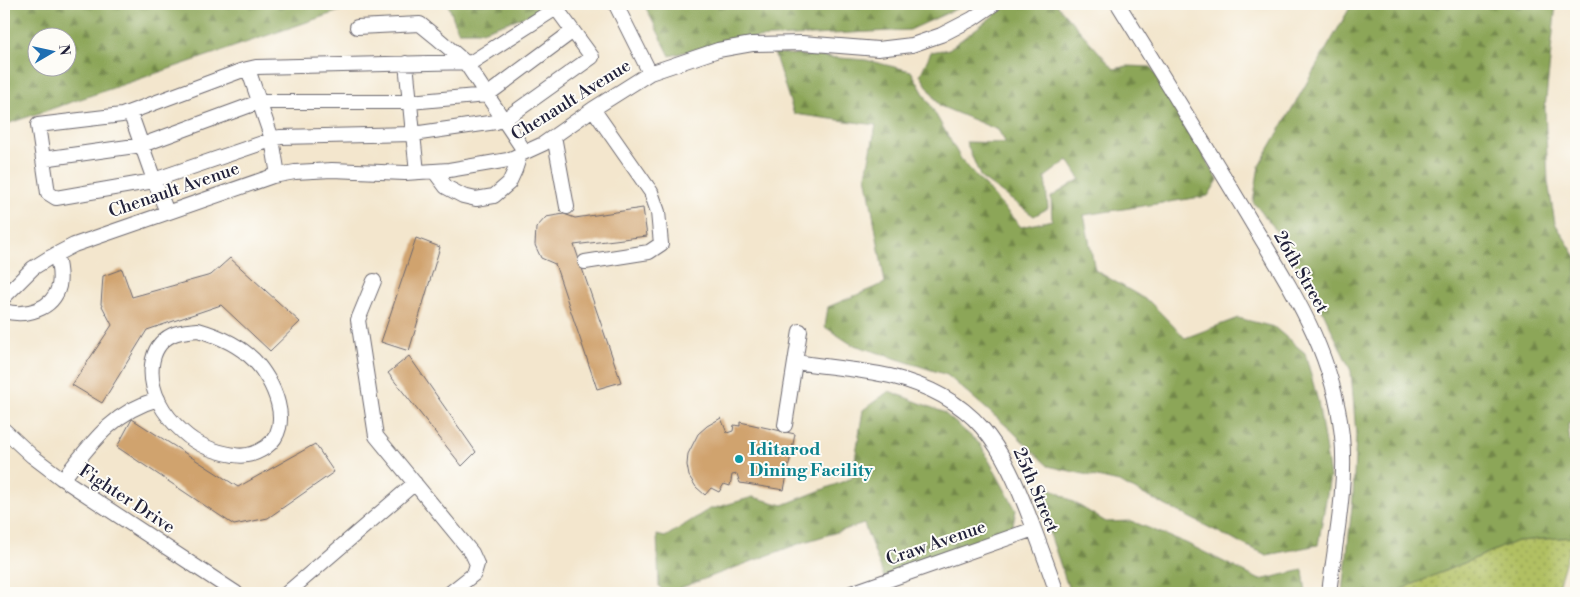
<svg xmlns="http://www.w3.org/2000/svg" width="1580" height="597" font-family="'Libre Bodoni',serif">
	<style>
		.green { fill: url(#green-dots); stroke: #6a714e }
		.forest { fill: url(#forest-firs); stroke: #57644a; fill-rule: evenodd }
		.building { fill: #d0a36e }
		.lines { fill: none; stroke-linecap: round; stroke-linejoin: round }
		.minor-casing { stroke: #6b676e; stroke-width: 16 }
		.minor { stroke: #fff; stroke-width: 14 }
		.culture-dot { fill: #0f9aa8; stroke: #fdfcf7; stroke-width: 2 }
		.labels { text-anchor: middle; dominant-baseline: central; stroke-width: 4; stroke-linejoin: round; paint-order: stroke }
		.street-label { font-size: 18px; fill: #22223b; stroke: #fdfcf7 }
		.culture-label { font-size: 18px; font-weight: bold; fill: #0d838f; stroke: #fdfcf7; text-anchor: start }
	</style>
	<defs>
		<pattern id="green-dots" width="8" height="8" patternUnits="userSpaceOnUse" patternTransform="scale(1.25)"><rect width="8" height="8" fill="#b1c062"/><path d="M2 2h.1M6 6h.1" fill="none" stroke="#909c52" stroke-width="1.8" stroke-linecap="round"/></pattern>
		<pattern id="forest-firs" width="22" height="20" patternUnits="userSpaceOnUse" patternTransform="scale(1.25)"><rect width="22" height="20" fill="#8ca658"/><path d="M5 1l3.5 6h-7zM16 11l3.5 6h-7z" fill="#72874a"/></pattern>
	</defs>
	<rect width="100%" height="100%" fill="#fdfcf7"/>
	<filter id="ink" filterUnits="userSpaceOnUse"><feTurbulence type="fractalNoise" baseFrequency=".02" numOctaves="2"/><feDisplacementMap in="SourceGraphic" scale="10" xChannelSelector="R" yChannelSelector="G"/><feConvolveMatrix kernelMatrix="1 2 1 2 8 2 1 2 1" color-interpolation-filters="sRGB"/></filter>
	<filter id="wash" filterUnits="userSpaceOnUse"><feTurbulence type="fractalNoise" baseFrequency=".0096" numOctaves="4" result="noise"/><feDisplacementMap in="SourceGraphic" scale="20" xChannelSelector="R" yChannelSelector="G"/><feGaussianBlur stdDeviation="1.12" result="paint"/><feColorMatrix in="noise" values="0 0 0 0 0 0 0 0 0 0 0 0 0 0 0 0 0 1.4 0 .05"/><feComposite in="paint" operator="in"/></filter>
	<g filter="url(#wash)">
		<rect width="100%" height="100%" fill="#f3e6cd"/>
		<!-- green -->
		<path class="green" d="M1573 537 1556 593H1392L1517 541Z"/>
		<!-- forest -->
		<path class="forest" d="M4 4H360L4 125ZM38 38H68V68H38Z
			M448 4H561L482 31H458Z
			M644 4H967L910 30 735 39 670 56Z
			M1009 4H1056L1114 69 1127 66 1151 67 1218 180 1208 196 1084 215 1095 270 1150 302 1185 338 1238 318 1274 327 1305 353 1318 401 1330 477 1318 545 1267 555 1236 541 1119 482 1048 466 1011 430 947 375 851 344 825 327 828 307 885 283 866 175 876 125 794 114 774 53 866 60 911 71 961 159 1021 227 1052 220 1051 197 1080 179 1068 160 1045 177 1048 208 1034 216 981 178 966 142 1006 143 998 130 940 106 920 75 931 52 949 49Z
			M1352 4H1556L1545 108 1548 182 1555 223 1576 257V422L1568 424 1576 498 1573 537 1517 541 1392 593H1343L1353 496 1356 435 1351 371 1319 303 1273 226 1253 202 1259 166Z
			M889 391 943 412 980 444 1016 510 1012 530 884 577 864 524 801 543 675 590 663 591 659 586 657 535 665 537 711 508H715L753 497 783 505 852 478 863 410Z
			M1047 486 1106 522 1131 521 1186 543 1260 580 1303 570 1306 593H1070L1038 499Z"/>
		<g id="blocks">
			<!-- building -->
			<path class="building" d="M643 208 647 236 574 245 621 382 597 389 555 264 541 258 535 245 536 228 546 217 564 214 575 218Z
				M416 238 440 247 409 351 381 342Z
				M230 258 300 322 270 351 221 305 147 330 102 403 72 385 112 325 101 304 103 276 122 269 132 297 211 275Z
				M409 356 476 452 462 466 388 373Z
				M721 418 727 433 733 431 734 425 740 426V422L795 434 784 490 740 483 737 474 732 475 730 486 724 484 719 492 711 488 705 495 696 487 689 476 687 465 688 454 698 434 707 426Z
				M132 419 238 487 315 444 334 472 268 518 234 525 117 447Z"/>
		</g>
	</g>
	<g filter="url(#ink)">
		<use href="#blocks" fill-opacity="0" stroke="#6b676e" stroke-width="1"/>
		<g class="lines">
			<defs>
				<path id="minor" d="M1118 4C1161 73 1204 143 1246 213 1289 286 1333 348 1342 436 1347 489 1335 541 1329 593
					M616 5 650 73
					M357 27 420 24 436 37 465 62 525 152
					M406 63 413 134 280 137 148 182 56 198 48 193 38 125 122 115 243 70 256 67C328 66 400 63 472 62L556 8 592 57 508 117 496 122 413 134 417 172
					M248 69 272 139 278 175
					M130 112 154 180 167 212
					M554 136 567 207
					M43 159 142 145 259 102H410L487 95 573 31
					M434 171 446 187 463 196 476 199 494 196 509 183 515 170 520 155
					M585 262 649 252 661 244 658 212 651 192 593 109
					M374 281 358 320 376 436 472 553 477 564 474 574 450 593
					M4 297 33 268 49 258 74 245 273 176 295 172 332 170 405 173 449 170 508 160 543 144 593 109 650 73 718 50 752 44 802 43 878 49 912 45 941 35 972 19 994 4
					M4 311C25 317 53 310 59 286 61 275 59 265 56 254
					M198 330C219 336 238 344 254 360 273 380 295 426 266 447 256 454 245 457 234 455 215 452 197 445 183 432 174 424 164 412 159 402 148 380 147 347 172 335 180 331 189 331 198 330Z
					M796 362C827 367 859 369 890 376 976 397 1002 444 1031 521 1040 545 1049 569 1057 593
					M785 425 800 331
					M4 430 32 456 61 478 236 593
					M63 479C91 444 112 412 158 399
					M287 593 415 483
					M851 593 1034 529"/>
			</defs>
			<!-- minor casing -->
			<use href="#minor" class="minor-casing"/>
			<!-- minor -->
			<use href="#minor" class="minor"/>
		</g>
	</g>
	<!-- markers -->
	<circle class="culture-dot" cx="739" cy="459" r="5"/>
	<g class="labels">
		<!-- street labels -->
		<g class="street-label">
			<text transform="translate(571 100) rotate(-32)">Chenault Avenue</text>
			<text transform="translate(174 190) rotate(-19)">Chenault Avenue</text>
			<text transform="translate(1301 272) rotate(60)">26th Street</text>
			<text transform="translate(1036 490) rotate(67)">25th Street</text>
			<text transform="translate(127 499) rotate(33)">Fighter Drive</text>
			<text transform="translate(936 543) rotate(-19)">Craw Avenue</text>
		</g>
		<!-- culture labels -->
		<g class="culture-label">
			<text x="749" y="449">Iditarod<tspan x="749" dy="21">Dining Facility</tspan></text>
		</g>
	</g>
	<!-- margin -->
	<rect width="1580" height="597" fill="none" stroke="#fdfcf7" stroke-width="20"/>
	<!-- north arrow -->
	<g transform="translate(52 52) rotate(81)"><circle r="24" fill="#fdfcf7" stroke="#a5a5ac"/>
	<path d="M0-4L9 19L0 12L-9 19Z" fill="#1f6fb2"/>
	<text y="-8" font-size="14" font-weight="bold" text-anchor="middle" fill="#22223b">N</text>
	</g>
</svg>
